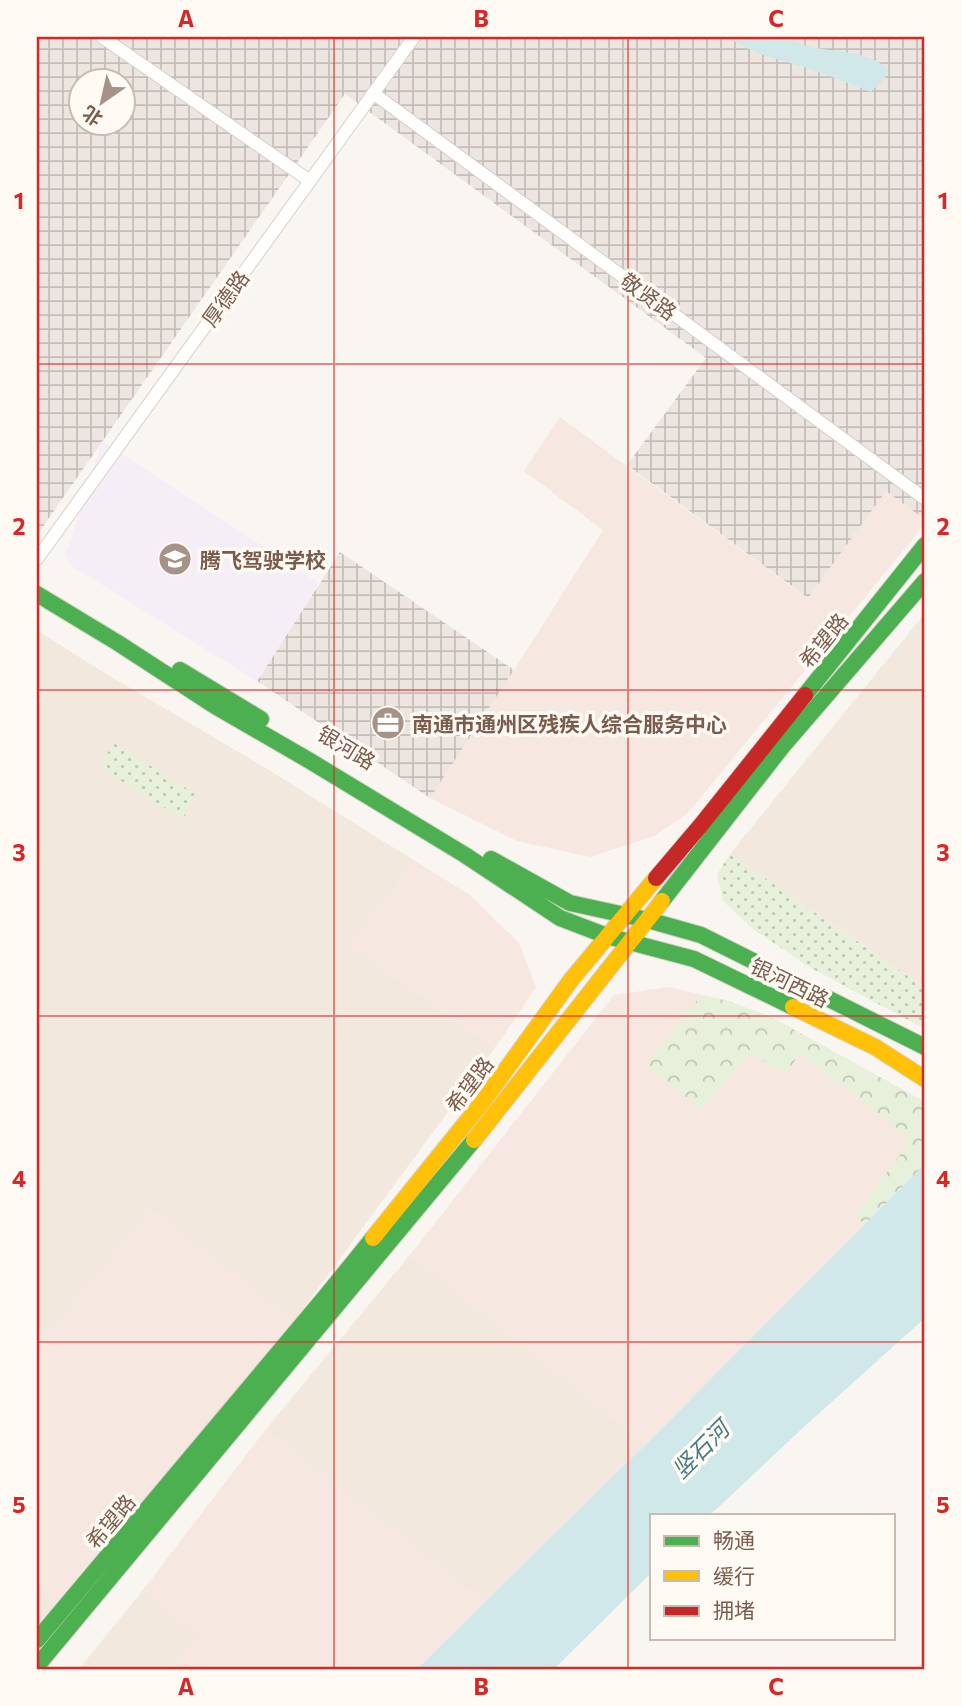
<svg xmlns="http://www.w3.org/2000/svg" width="962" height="1706" font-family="Commissioner,'Noto Sans SC',sans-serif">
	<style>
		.residential { fill: #f2e8de }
		.commercial { fill: #f6e8e1 }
		.industrial { fill: url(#industrial-grid); fill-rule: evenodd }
		.education { fill: #f6eef6 }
		.grass { fill: url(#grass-dots) }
		.forest { fill: url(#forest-crowns) }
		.water { fill: #d0e8ea }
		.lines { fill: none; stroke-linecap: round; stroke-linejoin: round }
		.street-casing { stroke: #d7d1cb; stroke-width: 14 }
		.fast-casing { stroke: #d9d2cb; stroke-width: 18 }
		.slow-casing { stroke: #d9d2cb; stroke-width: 18 }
		.jam-casing { stroke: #d9d2cb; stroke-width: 18 }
		.street { stroke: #fefefd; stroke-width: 12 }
		.fast { stroke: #4caf50; stroke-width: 16 }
		.slow { stroke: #ffc107; stroke-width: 16 }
		.jam { stroke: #c62828; stroke-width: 16 }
		.grid { fill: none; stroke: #d62828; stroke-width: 2; stroke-opacity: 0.55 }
		.labels { text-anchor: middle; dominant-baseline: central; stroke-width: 7; stroke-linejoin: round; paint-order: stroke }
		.street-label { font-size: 21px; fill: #7a5c4d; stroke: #fffaf3 }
		.poi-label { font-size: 21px; font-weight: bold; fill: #7a5c4d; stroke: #fffaf3; text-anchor: start }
		.water-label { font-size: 23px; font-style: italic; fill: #437c86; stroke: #fffaf3 }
		.neatline { fill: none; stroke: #d62828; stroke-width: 2.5 }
		.grid-label { font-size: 23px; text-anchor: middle; font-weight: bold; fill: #d62828 }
	</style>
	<defs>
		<pattern id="industrial-grid" width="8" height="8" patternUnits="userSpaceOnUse" patternTransform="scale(1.75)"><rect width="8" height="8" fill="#ede5e0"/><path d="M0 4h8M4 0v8" fill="none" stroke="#c5bdb8"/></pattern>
		<pattern id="grass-dots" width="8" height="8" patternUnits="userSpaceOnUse" patternTransform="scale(1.75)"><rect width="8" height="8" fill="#e7f0db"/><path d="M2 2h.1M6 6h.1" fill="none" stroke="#c0c6b4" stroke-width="1.8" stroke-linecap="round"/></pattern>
		<pattern id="forest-crowns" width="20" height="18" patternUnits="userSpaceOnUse" patternTransform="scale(1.75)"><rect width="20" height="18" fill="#e7f0db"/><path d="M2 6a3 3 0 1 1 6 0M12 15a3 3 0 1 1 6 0" fill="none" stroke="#c0c6b4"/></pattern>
	</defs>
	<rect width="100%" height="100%" fill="#f9f5f0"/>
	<!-- residential -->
	<path class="residential" d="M925 613V982L921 985 730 854Z
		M37 630 98 669 264 767 415 861 349 945 495 1048 294 1321 150 1208 37 1348Z
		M410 1255 645 1445 486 1603 266 1429Z
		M37 1589 55 1604 37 1626Z
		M143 1590 198 1637 171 1669H79Z"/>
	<!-- commercial -->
	<path class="commercial" d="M560 417 807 598 886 491 925 520V524L688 813 654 836 590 857 517 841 430 798 514 670 603 530 524 471Z
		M415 861 470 895 519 943 536 987 495 1048 349 945Z
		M669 987 728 1001 771 1017 925 1102V1164L645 1445 410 1255 614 995Z
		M150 1208 294 1321 55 1604 37 1589V1348Z
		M266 1429 486 1603 417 1669H171L197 1637 143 1590Z"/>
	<!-- industrial -->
	<path class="industrial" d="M37 37H925V520L886 491 808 598 627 465 706 358 345 94 37 535ZM80 80H122V122H80Z
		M340 552 514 670 430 798 257 681Z"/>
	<!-- education -->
	<path class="education" d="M102 441 319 583 257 681 70 565 66 553Z"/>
	<!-- grass -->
	<path class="grass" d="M114 743 197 795 183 819 99 767Z
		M730 854 925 988V1029L809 967 753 929 723 901 717 875Z"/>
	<!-- forest -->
	<path class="forest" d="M701 995 728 1001 771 1017 925 1102V1164L865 1225 855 1215 905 1148 906 1135 800 1054 784 1075 752 1052 702 1109 645 1066Z"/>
	<!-- water -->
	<path class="water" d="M732 37C745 37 776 34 787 37 794 39 799 44 806 46 830 52 871 50 888 70L885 78 871 92C849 83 827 75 804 67 780 60 754 54 732 40Z
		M925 1164V1318L806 1425 710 1515H652V1572L554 1669H417L645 1445Z"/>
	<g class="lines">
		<defs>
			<path id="street" d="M102 37 310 181
				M373 93 925 499
				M37 559 414 37"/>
			<path id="fast" d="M37 594 118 643 215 706 310 761 465 855 560 918 607 936 694 959 793 1007
				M180 670 261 719
				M805 695 925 545
				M491 859 570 903 648 920 701 935 925 1047
				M662 901 782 747 925 581
				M37 1640 326 1296 373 1238
				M37 1666 474 1140"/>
			<path id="slow" d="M793 1007 875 1047 925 1079
				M474 1140 662 901
				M373 1238 481 1104 571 980 656 878"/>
			<path id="jam" d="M656 878 701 825 805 695"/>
		</defs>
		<!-- street casing -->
		<use href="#street" class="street-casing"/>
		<!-- fast casing -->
		<use href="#fast" class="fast-casing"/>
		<!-- slow casing -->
		<use href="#slow" class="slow-casing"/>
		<!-- jam casing -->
		<use href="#jam" class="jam-casing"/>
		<!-- street -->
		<use href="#street" class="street"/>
		<!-- fast -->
		<use href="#fast" class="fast"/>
		<!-- slow -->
		<use href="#slow" class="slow"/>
		<!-- jam -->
		<use href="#jam" class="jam"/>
	</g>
	<!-- grid -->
	<path class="grid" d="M334 37V1669M628 37V1669M37 364H925M37 690H925M37 1016H925M37 1342H925"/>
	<!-- icons -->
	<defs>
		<symbol id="school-disc" viewBox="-11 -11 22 22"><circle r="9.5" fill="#a69286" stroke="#fffaf3"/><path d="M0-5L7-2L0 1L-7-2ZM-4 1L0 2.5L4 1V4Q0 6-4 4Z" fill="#fff"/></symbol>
		<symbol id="office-disc" viewBox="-11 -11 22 22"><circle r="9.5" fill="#a69286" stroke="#fffaf3"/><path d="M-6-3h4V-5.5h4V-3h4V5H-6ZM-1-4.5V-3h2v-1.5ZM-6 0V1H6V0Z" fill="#fff"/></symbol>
	</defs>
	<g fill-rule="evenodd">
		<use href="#school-disc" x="156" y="540" width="38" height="38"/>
		<use href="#office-disc" x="369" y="704" width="38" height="38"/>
	</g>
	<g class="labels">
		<!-- street labels -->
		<g class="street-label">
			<text transform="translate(649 296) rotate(36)">敬贤路</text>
			<text transform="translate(225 298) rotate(-54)">厚德路</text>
			<text transform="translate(823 640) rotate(-51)">希望路</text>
			<text transform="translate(347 747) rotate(31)">银河路</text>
			<text transform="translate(790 982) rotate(26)">银河西路</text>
			<text transform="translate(469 1084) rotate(-53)">希望路</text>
			<text transform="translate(110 1521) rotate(-50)">希望路</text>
		</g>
		<!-- poi labels -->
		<g class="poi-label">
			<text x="200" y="559">腾飞驾驶学校</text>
			<text x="412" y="723">南通市通州区残疾人综合服务中心</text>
		</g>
		<!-- water labels -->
		<g class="water-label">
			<text transform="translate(700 1449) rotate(-45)">竖石河</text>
		</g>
	</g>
	<!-- border -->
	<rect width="962" height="1706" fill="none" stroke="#fffaf3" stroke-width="77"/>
	<!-- legend -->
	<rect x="650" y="1514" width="245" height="126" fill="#fffaf3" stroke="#cabbb1" stroke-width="2"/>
	<rect x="664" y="1536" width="35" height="10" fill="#4caf50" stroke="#cabbb1" stroke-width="2"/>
	<text x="713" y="1548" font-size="21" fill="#7a5c4d">畅通</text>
	<rect x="664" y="1571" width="35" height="10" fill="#ffc107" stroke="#cabbb1" stroke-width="2"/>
	<text x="713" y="1584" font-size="21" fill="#7a5c4d">缓行</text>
	<rect x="664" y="1606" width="35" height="10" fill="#c62828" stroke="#cabbb1" stroke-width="2"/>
	<text x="713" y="1618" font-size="21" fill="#7a5c4d">拥堵</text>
	<!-- north arrow -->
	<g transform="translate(102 102) rotate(214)"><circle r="33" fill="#fffaf3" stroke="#cabbb1" stroke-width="2"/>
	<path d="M0-5L12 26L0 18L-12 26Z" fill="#a69286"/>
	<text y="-10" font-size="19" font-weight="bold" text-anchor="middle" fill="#7a5c4d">北</text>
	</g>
	<rect x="38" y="38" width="885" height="1630" class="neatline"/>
	<g class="grid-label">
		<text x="186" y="27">A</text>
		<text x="481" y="27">B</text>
		<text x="776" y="27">C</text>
		<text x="19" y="209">1</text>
		<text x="943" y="209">1</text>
		<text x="19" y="535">2</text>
		<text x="943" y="535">2</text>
		<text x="19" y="861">3</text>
		<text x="943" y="861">3</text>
		<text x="19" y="1187">4</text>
		<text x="943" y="1187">4</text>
		<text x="19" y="1513">5</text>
		<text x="943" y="1513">5</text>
		<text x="186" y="1695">A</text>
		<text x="481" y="1695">B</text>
		<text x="776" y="1695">C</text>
	</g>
</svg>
